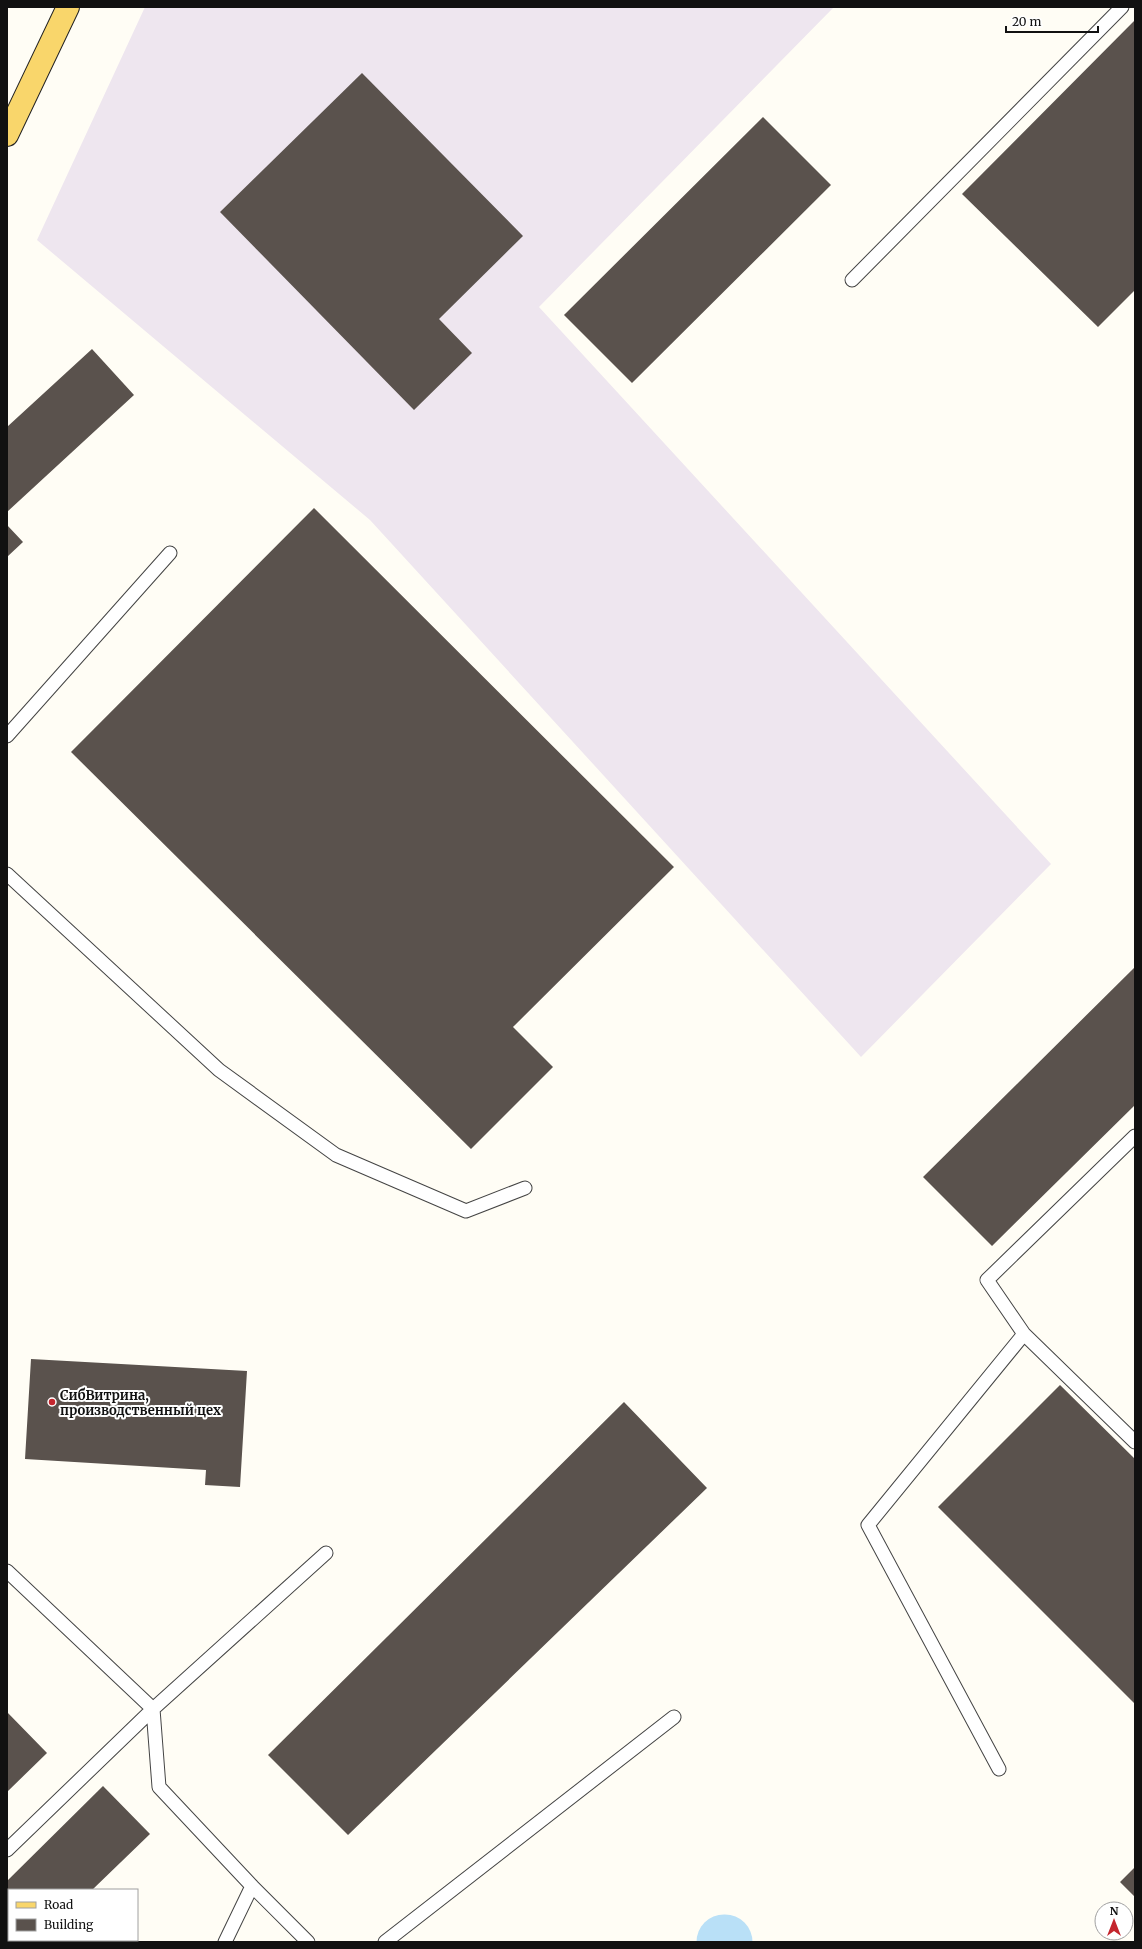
<svg xmlns="http://www.w3.org/2000/svg" width="1142" height="1949" font-family="Merriweather,serif">
	<style>
		.industrial { fill: #eee6ef }
		.lines { fill: none; stroke-linecap: round; stroke-linejoin: round }
		.river { stroke: #b9e0f7; stroke-width: 55 }
		.building { fill: #5a524d }
		.lane-casing { stroke: #444; stroke-width: 15 }
		.primary-casing { stroke: #222; stroke-width: 24 }
		.lane { stroke: #fff; stroke-width: 13 }
		.primary { stroke: #f9d66b; stroke-width: 22 }
		.poi-dot { fill: #c4262e; stroke: #fff; stroke-width: 1.5 }
		.labels { text-anchor: middle; dominant-baseline: central; stroke-width: 4; stroke-linejoin: round; paint-order: stroke }
		.poi-label { font-size: 13px; font-weight: bold; fill: #111; stroke: #fff; text-anchor: start }
	</style>
	<rect width="100%" height="100%" fill="#fffdf5"/>
	<!-- industrial -->
	<path class="industrial" d="M145 7H834L539 307 1051 864 861 1057 370 520 37 240Z"/>
	<g class="lines">
		<!-- river -->
		<path class="river" d="M724 1942H725"/>
	</g>
	<!-- building -->
	<path class="building" d="M1135 20V290L1098 327 962 194Z
		M362 73 523 236 439 319 472 353 414 410 220 212Z
		M763 117 831 185 632 383 564 315Z
		M92 349 134 395 7 512V427Z
		M314 508 674 867 513 1027 553 1067 471 1149 71 752Z
		M7 525 23 542 7 557Z
		M1135 967V1105L992 1246 923 1177Z
		M31 1359 247 1371 240 1487 205 1485 206 1470 25 1459Z
		M1060 1385 1135 1459V1704L938 1507Z
		M624 1402 707 1488 348 1835 268 1755Z
		M7 1712 47 1753 7 1792Z
		M103 1786 150 1834 92 1890H9V1940H41L39 1942H7V1881Z
		M1135 1867V1897L1120 1882Z"/>
	<g class="lines">
		<defs>
			<path id="lane" d="M852 280 1122 7
				M7 736 170 553
				M7 874 219 1070 336 1155 466 1211 525 1188
				M1024 1334 1135 1442
				M7 1571 153 1709 159 1787 252 1886 225 1942
				M999 1769 868 1525 1024 1334 987 1280 1135 1136
				M7 1850 153 1709 326 1553
				M252 1886 308 1942
				M385 1942 674 1717"/>
			<path id="primary" d="M7 135 68 7"/>
		</defs>
		<!-- lane casing -->
		<use href="#lane" class="lane-casing"/>
		<!-- primary casing -->
		<use href="#primary" class="primary-casing"/>
		<!-- lane -->
		<use href="#lane" class="lane"/>
		<!-- primary -->
		<use href="#primary" class="primary"/>
	</g>
	<!-- markers -->
	<circle class="poi-dot" cx="52" cy="1402" r="4"/>
	<g class="labels">
		<!-- poi labels -->
		<g class="poi-label">
			<text x="60" y="1395">СибВитрина,<tspan x="60" dy="15">производственный цех</tspan></text>
		</g>
	</g>
	<!-- border -->
	<rect width="1142" height="1949" fill="none" stroke="#111111" stroke-width="16"/>
	<!-- legend -->
	<rect x="8" y="1889" width="130" height="52" fill="#ffffff" stroke="#a0a0a0"/>
	<rect x="16" y="1902" width="20" height="6" fill="#f9d66b" stroke="#a0a0a0"/>
	<text x="44" y="1909" font-size="12" fill="#111111">Road</text>
	<rect x="16" y="1919" width="20" height="12" fill="#5a524d" stroke="#a0a0a0"/>
	<text x="44" y="1929" font-size="12" fill="#111111">Building</text>
	<!-- north arrow -->
	<g transform="translate(1114 1921)"><circle r="19" fill="#ffffff" stroke="#a0a0a0"/>
	<path d="M0-3L7 15L0 10L-7 15Z" fill="#c4262e"/>
	<text y="-6" font-size="11" font-weight="bold" text-anchor="middle" fill="#111111">N</text>
	</g>
	<!-- scale -->
	<path d="M1006 26v6h92v-6" fill="none" stroke="#111111" stroke-width="2"/>
	<text x="1012" y="26" font-size="12" fill="#111111" stroke="#ffffff" stroke-width="3" paint-order="stroke">20 m</text>
</svg>
